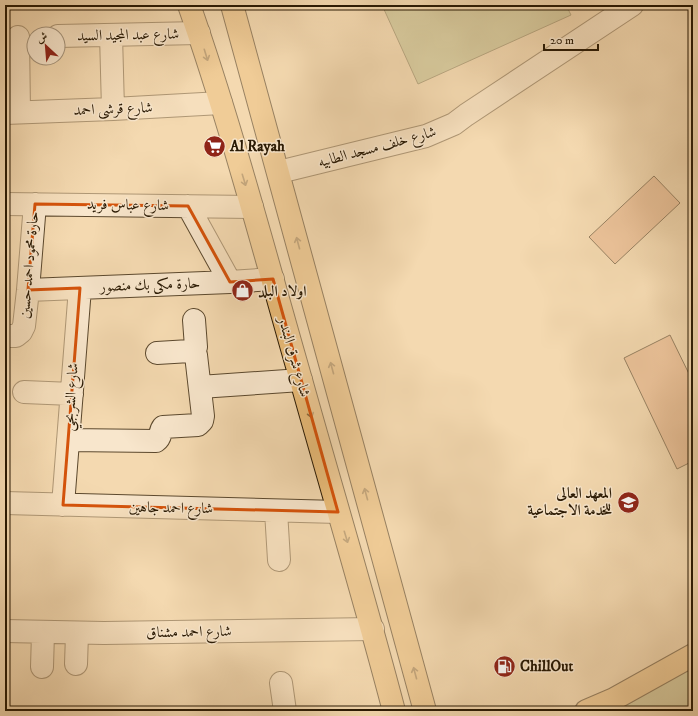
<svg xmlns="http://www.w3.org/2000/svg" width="698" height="716" font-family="'IM FELL DW Pica',Amiri,serif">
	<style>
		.green { fill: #babf8c; stroke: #726c48 }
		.building { fill: #e6ae84; stroke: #291903 }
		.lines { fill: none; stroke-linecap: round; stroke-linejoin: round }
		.minor-casing { stroke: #5c492e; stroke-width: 24 }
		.major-casing { stroke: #291903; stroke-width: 24 }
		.minor { stroke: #f8e6cc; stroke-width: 22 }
		.major { stroke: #eabc78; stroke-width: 22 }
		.oneway { stroke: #8a6a3e }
		.marked { fill: none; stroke: #d5530b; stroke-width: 3; stroke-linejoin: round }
		.labels { text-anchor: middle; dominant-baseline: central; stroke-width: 3; stroke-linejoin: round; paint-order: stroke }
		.street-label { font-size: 15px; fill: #291903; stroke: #f8e6cc }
		.poi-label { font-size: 15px; font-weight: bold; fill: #291903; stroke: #f8e6cc; text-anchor: start }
	</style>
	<rect width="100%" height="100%" fill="#f4d9b0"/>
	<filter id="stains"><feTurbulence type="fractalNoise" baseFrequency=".005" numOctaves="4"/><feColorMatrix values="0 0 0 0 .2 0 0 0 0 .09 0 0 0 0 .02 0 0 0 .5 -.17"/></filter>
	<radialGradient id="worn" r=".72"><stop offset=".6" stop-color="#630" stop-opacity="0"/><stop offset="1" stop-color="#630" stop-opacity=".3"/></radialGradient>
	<!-- green -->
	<path class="green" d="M382 5H566L571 15 418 84Z
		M693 668V711H610Z"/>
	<!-- building -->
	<path class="building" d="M654 176 680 203 615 264 589 237Z
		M670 335 693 382V461L677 469 624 358Z"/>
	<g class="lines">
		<defs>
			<path id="minor" d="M111 35 113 109
				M58 36 199 33
				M18 37 19 112
				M5 113 113 109 221 103
				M279 172 426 136 454 124 466 115 632 5
				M5 204 252 207
				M188 206 230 282
				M28 290 230 282 273 279
				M194 320 196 347 194 352
				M5 336H16L21 332 24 326 28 290 35 204
				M200 387 301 380
				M24 392 72 394
				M68 440 156 441C162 437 159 432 163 427L198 425 202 421 203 416 196 355 194 352 190 351 157 353
				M5 503 338 512
				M63 505 80 288
				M276 511 279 560
				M5 631 104 633 373 629
				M76 664 77 634
				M42 667 43 633
				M281 683 285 711"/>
			<path id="major" d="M189 5C232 128 265 255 301 380 332 491 365 600 394 711
				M232 5 425 711
				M586 711 614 699 693 655"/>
		</defs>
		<!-- minor casing -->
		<use href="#minor" class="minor-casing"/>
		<!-- major casing -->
		<use href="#major" class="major-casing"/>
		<!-- minor -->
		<use href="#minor" class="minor"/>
		<!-- major -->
		<use href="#major" class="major"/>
	</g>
	<!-- one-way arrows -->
	<defs><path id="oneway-shaft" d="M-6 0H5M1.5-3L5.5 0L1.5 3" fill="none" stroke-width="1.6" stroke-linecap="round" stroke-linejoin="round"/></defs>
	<g class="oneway">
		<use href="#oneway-shaft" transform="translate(206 55) rotate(73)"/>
		<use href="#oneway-shaft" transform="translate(244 180) rotate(73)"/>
		<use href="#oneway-shaft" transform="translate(298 243) rotate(-105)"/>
		<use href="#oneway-shaft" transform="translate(332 368) rotate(-105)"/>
		<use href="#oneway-shaft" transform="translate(310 412) rotate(74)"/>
		<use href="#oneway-shaft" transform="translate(366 494) rotate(-105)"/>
		<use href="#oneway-shaft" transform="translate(346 537) rotate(73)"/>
		<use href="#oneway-shaft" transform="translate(415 673) rotate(-105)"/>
	</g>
	<!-- marked area -->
	<path d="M0 0H698V716H0ZM35 204 188 206 230 282 273 279 338 512 63 505 80 288 28 290Z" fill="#f4d9b0" fill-opacity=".55" fill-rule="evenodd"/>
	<path class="marked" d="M35 204 188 206 230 282 273 279 338 512 63 505 80 288 28 290Z"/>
	<!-- icons -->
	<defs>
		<symbol id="supermarket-disc" viewBox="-11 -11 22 22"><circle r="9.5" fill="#8f2418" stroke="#f8e6cc"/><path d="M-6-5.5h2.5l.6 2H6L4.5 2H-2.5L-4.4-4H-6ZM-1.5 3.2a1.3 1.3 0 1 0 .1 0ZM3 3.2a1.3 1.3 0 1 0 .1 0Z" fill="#fff"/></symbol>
		<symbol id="shop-disc" viewBox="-11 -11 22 22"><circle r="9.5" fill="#8f2418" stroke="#f8e6cc"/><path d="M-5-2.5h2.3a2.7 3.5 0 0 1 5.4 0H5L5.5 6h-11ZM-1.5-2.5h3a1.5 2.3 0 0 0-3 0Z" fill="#fff"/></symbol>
		<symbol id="university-disc" viewBox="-11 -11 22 22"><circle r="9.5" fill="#8f2418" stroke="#f8e6cc"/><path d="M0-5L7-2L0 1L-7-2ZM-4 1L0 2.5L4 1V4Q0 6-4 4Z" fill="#fff"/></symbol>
		<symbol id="fuel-disc" viewBox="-11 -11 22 22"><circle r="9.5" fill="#8f2418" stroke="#f8e6cc"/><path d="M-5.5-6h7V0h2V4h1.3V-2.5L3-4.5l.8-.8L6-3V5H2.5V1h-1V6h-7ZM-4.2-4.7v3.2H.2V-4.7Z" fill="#fff"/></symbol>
	</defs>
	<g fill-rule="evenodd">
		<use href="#supermarket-disc" x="202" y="134" width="25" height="25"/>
		<use href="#shop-disc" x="230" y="278" width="25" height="25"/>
		<use href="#university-disc" x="616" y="490" width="25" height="25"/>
		<use href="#fuel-disc" x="492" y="654" width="25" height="25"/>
	</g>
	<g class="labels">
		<!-- street labels -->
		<g class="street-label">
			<text transform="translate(128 35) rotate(-1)">شارع عبد المجيد السيد</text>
			<text transform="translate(113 109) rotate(-2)">شارع قرشى احمد</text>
			<text transform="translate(377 147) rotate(-15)">شارع خلف مسجد الطابيه</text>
			<text transform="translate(128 205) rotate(1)">شارع عباس فريد</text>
			<text transform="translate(29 265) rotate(-85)">حارة محمود احمد حسين</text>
			<text transform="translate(150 285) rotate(-2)">حارة مكى بك منصور</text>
			<text transform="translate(294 357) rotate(74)">شارع شرق البندر</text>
			<text transform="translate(71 397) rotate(-86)">شارع الشربجي</text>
			<text transform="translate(171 508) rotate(1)">شارع احمد جاهين</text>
			<text transform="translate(189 632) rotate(-1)">شارع احمد مشناق</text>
		</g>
		<!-- poi labels -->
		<g class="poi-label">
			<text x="230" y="146">Al Rayah</text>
			<text x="258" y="291">اولاد البلد</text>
			<text x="612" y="493" text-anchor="end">المعهد العالى<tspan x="612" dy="17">للخدمة الاجتماعية</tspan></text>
			<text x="520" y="666">ChillOut</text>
		</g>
	</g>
	<!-- margin -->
	<rect width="698" height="716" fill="none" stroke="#f4d9b0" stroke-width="20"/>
	<rect x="6" y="6" width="686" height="704" fill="none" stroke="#291903" stroke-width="2"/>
	<rect x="10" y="10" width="678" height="696" fill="none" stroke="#291903"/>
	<!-- north arrow -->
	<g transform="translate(46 46) rotate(334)"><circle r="19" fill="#f8e6cc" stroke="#a5947c"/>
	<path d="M0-3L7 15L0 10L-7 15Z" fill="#8f2418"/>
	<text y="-6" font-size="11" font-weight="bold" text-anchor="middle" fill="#291903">ش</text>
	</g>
	<!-- scale -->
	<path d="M544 44v6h54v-6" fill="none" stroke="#291903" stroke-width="2"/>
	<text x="550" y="44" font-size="12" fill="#291903" stroke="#f8e6cc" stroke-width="3" paint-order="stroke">20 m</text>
	<rect width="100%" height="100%" filter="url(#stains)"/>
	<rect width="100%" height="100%" fill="url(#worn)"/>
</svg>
